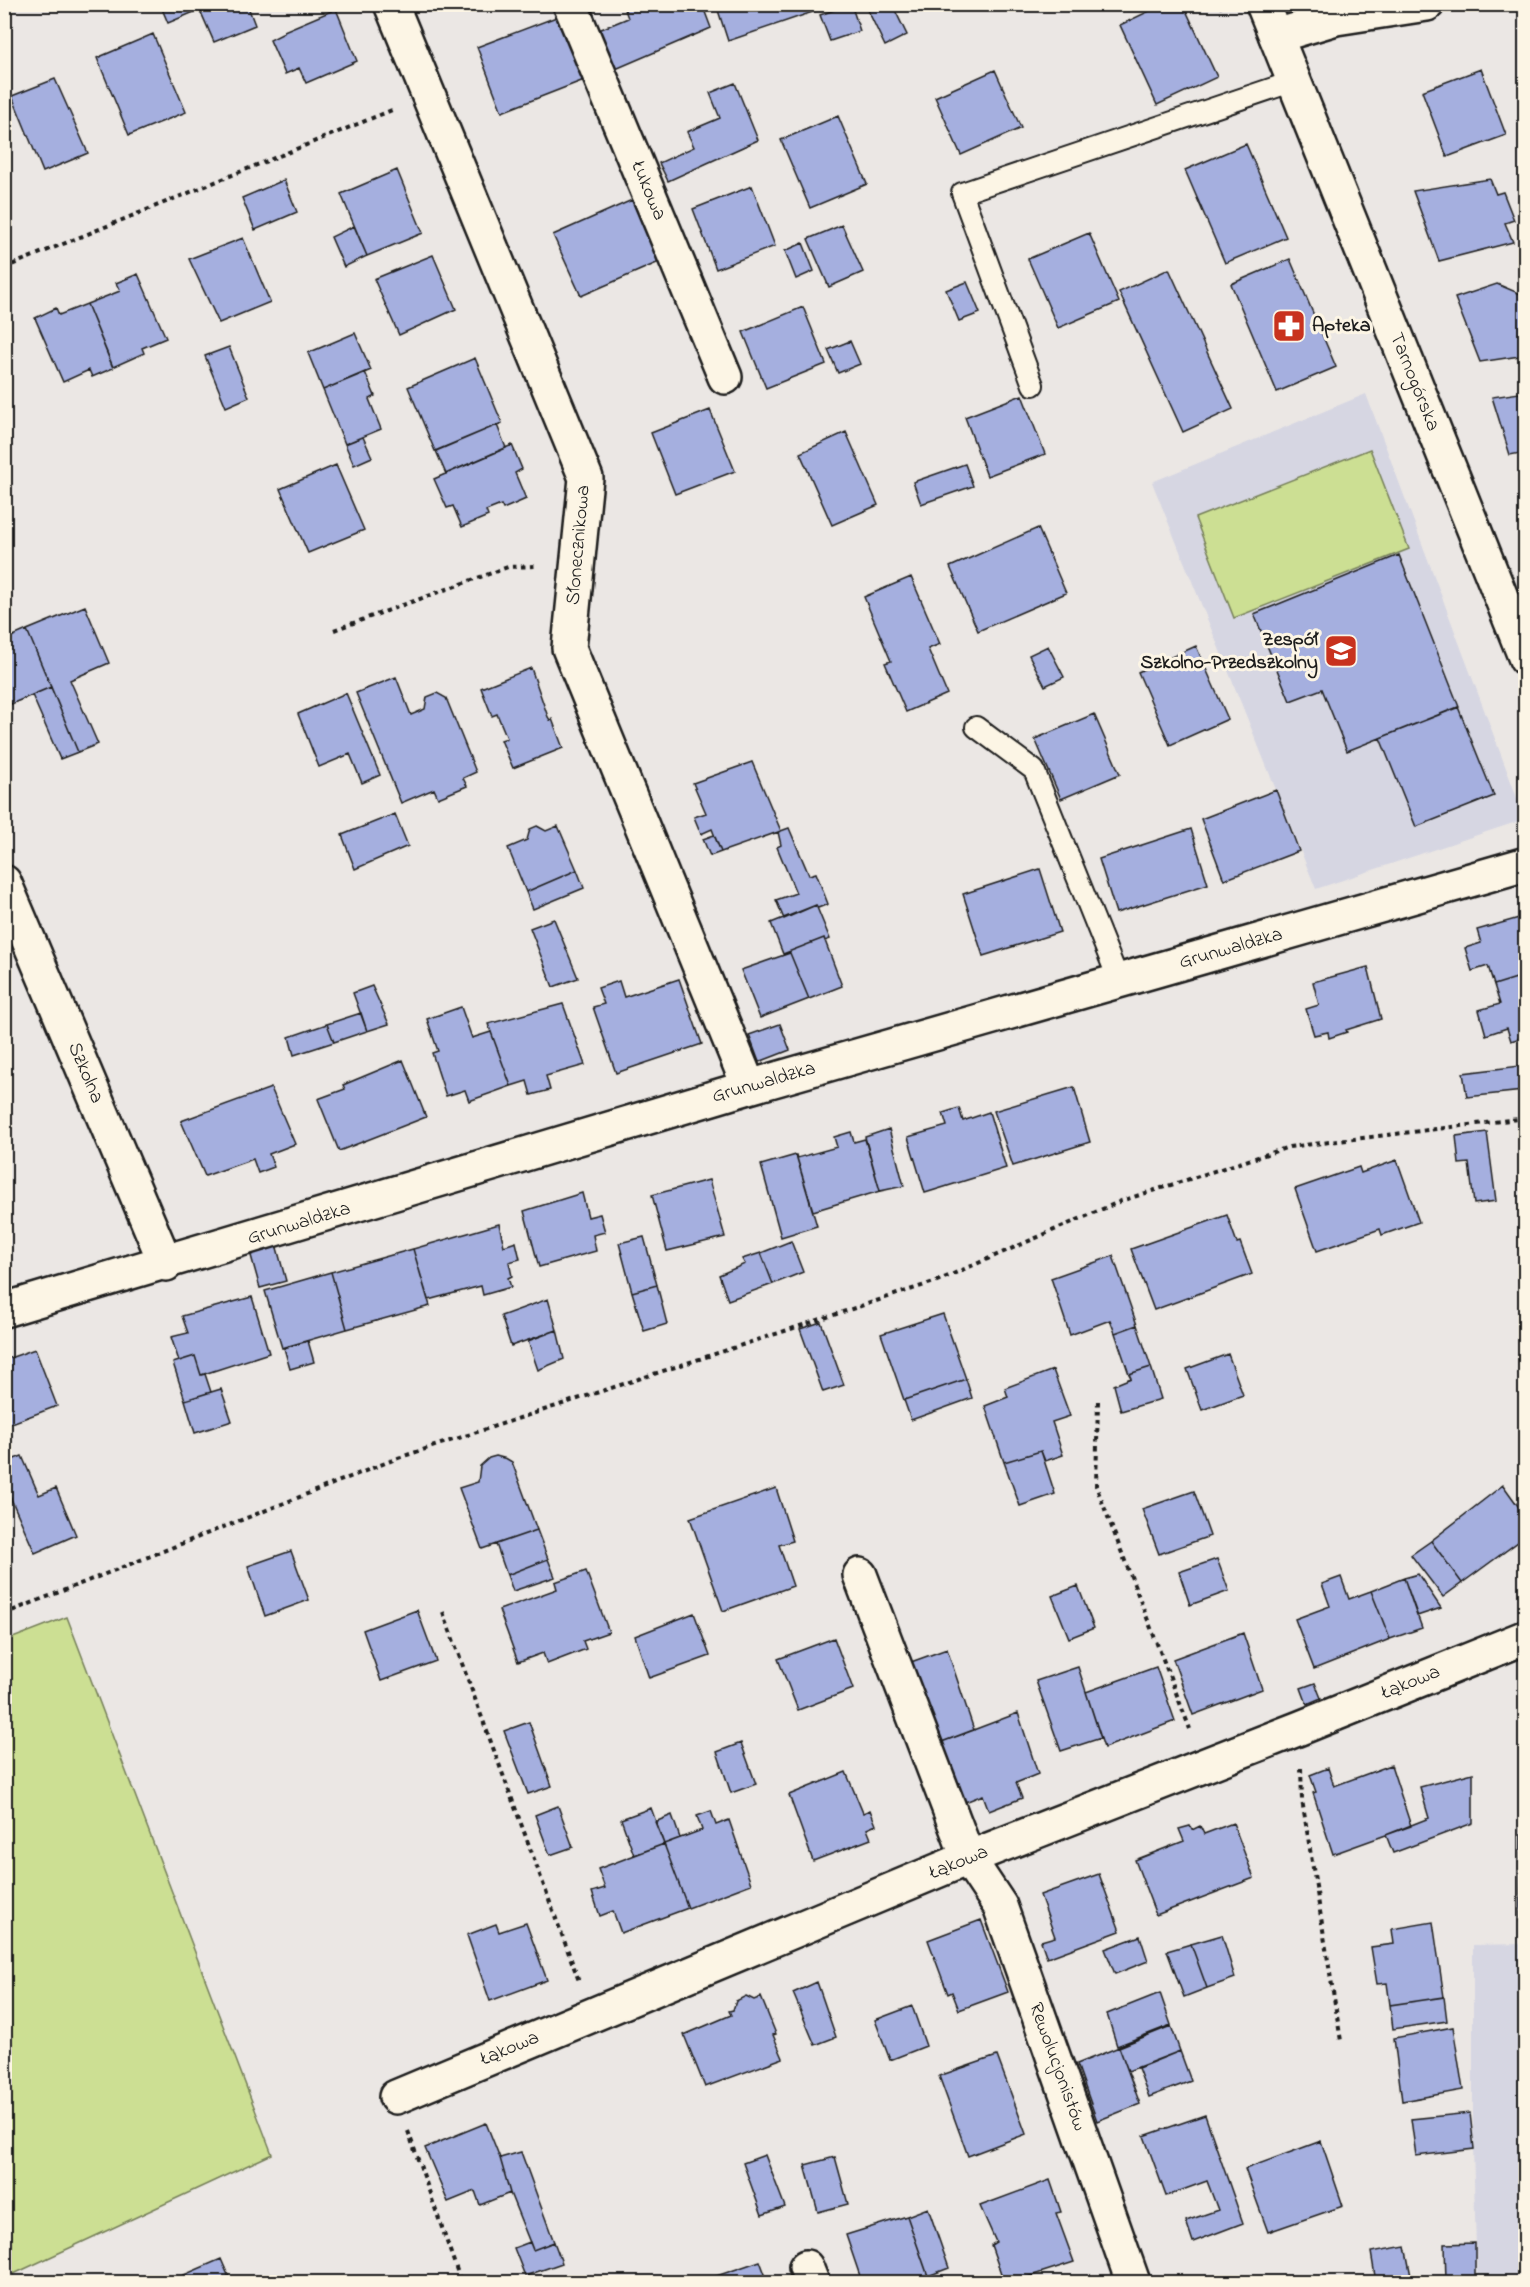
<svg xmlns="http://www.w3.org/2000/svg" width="1530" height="2287" font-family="'Indie Flower',sans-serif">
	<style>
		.built { fill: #d6d6e2 }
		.green { fill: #ccdf93; stroke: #747e58; stroke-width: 1.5 }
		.building { fill: #a5afdf; stroke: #1c1c1c; stroke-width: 1.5 }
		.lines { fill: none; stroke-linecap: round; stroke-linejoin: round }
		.service-casing { stroke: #1c1c1c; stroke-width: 24 }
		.minor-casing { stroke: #1c1c1c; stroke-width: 38 }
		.tertiary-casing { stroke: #1c1c1c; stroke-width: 38 }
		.path { stroke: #1c1c1c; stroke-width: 4; stroke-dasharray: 4.5 4.5; stroke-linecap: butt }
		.service { stroke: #fcf5e5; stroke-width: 20 }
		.minor { stroke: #fcf5e5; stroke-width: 33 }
		.tertiary { stroke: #fcf5e5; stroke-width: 33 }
		.labels { text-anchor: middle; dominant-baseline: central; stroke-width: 6; stroke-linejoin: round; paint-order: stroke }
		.street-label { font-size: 20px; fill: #1c1c1c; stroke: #fcf5e5 }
		.poi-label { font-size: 20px; font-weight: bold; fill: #1c1c1c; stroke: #fcf5e5; text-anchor: start }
	</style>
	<rect width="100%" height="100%" fill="#ebe7e4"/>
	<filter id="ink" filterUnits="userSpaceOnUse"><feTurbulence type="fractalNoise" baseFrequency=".0167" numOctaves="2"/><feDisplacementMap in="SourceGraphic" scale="12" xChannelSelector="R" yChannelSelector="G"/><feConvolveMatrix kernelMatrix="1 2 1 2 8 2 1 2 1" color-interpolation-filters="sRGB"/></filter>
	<g filter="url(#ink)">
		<!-- built -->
		<path class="built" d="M1366 394 1525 819 1316 889 1152 482Z
			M1525 1944V2282H1477L1473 2147V1945Z"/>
		<!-- green -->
		<path class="green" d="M1370 449 1409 549 1234 618 1195 518Z
			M67 1617 272 2154 5 2278V1641Z"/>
		<!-- building -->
		<path class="building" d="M160 4H213L168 23Z
			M213 4H247L255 25 214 42 200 10Z
			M623 4H702L711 28 611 71 594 32 628 18Z
			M716 4H836L728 41Z
			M851 4 860 31 830 41 820 15Z
			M865 4H892L907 35 885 46Z
			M1164 4H1183L1217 77 1157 105 1120 25Z
			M336 9 357 61 306 83 299 68 285 74 270 40 284 33V31Z
			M559 16 584 80 502 112 477 47Z
			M153 34 186 112 129 135 97 58Z
			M1481 69 1506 135 1447 157 1422 91Z
			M995 70 1021 128 961 155 935 97Z
			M55 79 88 153 43 172 12 96Z
			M735 83 758 140 668 181 659 163 694 147 687 132 720 118 710 93Z
			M838 116 867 184 810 208 781 140Z
			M1246 144 1286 237 1225 263 1185 170Z
			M397 170 423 233 367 256 341 194Z
			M1490 179 1496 194 1503 192 1514 220 1505 223 1513 242 1439 261 1413 191Z
			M284 180 297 212 255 230 242 198Z
			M752 186 775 246 716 269 693 209Z
			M632 200 659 262 581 296 553 235Z
			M842 225 863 272 829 287 808 239Z
			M354 226 367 256 344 267 331 237Z
			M1089 233 1119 302 1058 328 1028 259Z
			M243 238 270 302 219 323 189 259Z
			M803 243 814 271 796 279 785 251Z
			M433 255 456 309 399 335 374 279Z
			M1290 259 1336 367 1277 392 1231 284Z
			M1169 269 1233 409 1183 432 1119 292Z
			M138 274 166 338 142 348 144 353 113 367 87 304 120 291 116 283Z
			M967 282 980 313 959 321 946 290Z
			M1497 284 1523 295 1526 301V355L1480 362 1455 298Z
			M87 304 113 368 92 377 89 370 63 382 35 318 56 308 59 315Z
			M803 307 826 364 766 388 743 332Z
			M355 333 371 370 323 390 308 353Z
			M850 341 860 364 838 373 828 350Z
			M229 347 249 397 226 407 205 356Z
			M475 358 502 423 435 451 408 387Z
			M365 372 375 396 369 399 381 429 345 444 323 390Z
			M1526 392V452L1510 455 1492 397Z
			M1022 395 1045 454 987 476 965 417Z
			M710 410 735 471 675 494 651 433Z
			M497 425 506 448 446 474 436 451Z
			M846 432 878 505 832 525 800 453Z
			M363 437 372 457 354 465 345 444Z
			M512 445 522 469 515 473 526 499 503 509 501 505 486 511 488 516 462 527 453 506 447 508 434 479Z
			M965 464 973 486 921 504 913 482Z
			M336 465 364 530 308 553 280 489Z
			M1038 528 1066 593 978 631 950 567Z
			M1399 555 1459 707 1347 751 1322 689 1290 701 1254 614Z
			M911 577 940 644 928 649 947 694 906 712 885 663 891 661 864 597Z
			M85 606 109 663 70 680 98 744 78 752 27 630Z
			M27 630 51 687 4 707V640Z
			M1048 646 1064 677 1045 686 1029 655Z
			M1196 646 1228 719 1170 745 1138 672Z
			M531 668 548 717 550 720 552 719 563 748 513 768 501 740 507 738 497 714 492 716 481 688Z
			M396 677 411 715 425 709 427 697 437 693 446 698 476 772 463 778 467 786 438 798 434 789 401 803 356 693Z
			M51 687 78 752 60 759 32 695Z
			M346 693 380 775 362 783 350 754 319 767 298 714Z
			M1458 707 1494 796 1416 827 1380 738Z
			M1094 714 1120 774 1061 799 1035 739Z
			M752 762 781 831 721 852 712 829 701 834 694 817 706 813 693 783Z
			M1276 790 1299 851 1224 880 1201 819Z
			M395 814 408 846 355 869 342 835Z
			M537 826 546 831 558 826 577 870 526 892 508 848 527 840 530 829Z
			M789 828 809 875 816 873 828 904 818 908 816 905 784 919 776 900 796 893 777 847 781 845 778 832Z
			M1191 829 1208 884 1116 913 1099 859Z
			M714 835 721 852 710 856 703 839Z
			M1040 869 1060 932 983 956 963 894Z
			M577 870 584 888 533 909 526 892Z
			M816 905 830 939 825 941 824 938 783 954 771 923Z
			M1526 916V975L1494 985 1488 966 1472 971 1465 948 1481 943 1477 930Z
			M554 919 578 978 553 987 530 928Z
			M824 938 842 986 809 999 790 953 783 954Z
			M790 953 809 999 760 1018 741 970Z
			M1368 967 1381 1019 1346 1030 1347 1032 1329 1038 1328 1032 1314 1035 1306 1009 1319 1005 1313 982Z
			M1526 975V1036L1511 1041 1507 1028 1486 1035 1479 1010 1500 1004 1494 985Z
			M679 979 702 1044 616 1073 593 1007 604 1004 598 988 619 981 624 997Z
			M372 986 389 1024 367 1031 353 993Z
			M563 1004 585 1065 546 1076 550 1090 531 1095 527 1081 511 1086 488 1024Z
			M461 1007 472 1038 491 1032 511 1086 469 1101 465 1090 446 1096 432 1053 438 1051 427 1019Z
			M361 1013 367 1031 334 1042 327 1024Z
			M327 1024 334 1042 294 1055 289 1037Z
			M780 1024 790 1050 759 1062 749 1035Z
			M403 1060 426 1117 339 1151 318 1099 345 1089 343 1085Z
			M1520 1066 1523 1091 1467 1097 1463 1073Z
			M1074 1087 1090 1142 1013 1166 994 1111Z
			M271 1088 295 1144 269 1154 274 1167 258 1173 253 1159 205 1176 181 1121Z
			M959 1108 963 1121 989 1112 1006 1168 925 1193 908 1137 947 1126 943 1113Z
			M889 1129 904 1186 880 1191 865 1137Z
			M851 1132 854 1142 865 1139 880 1191 813 1211 797 1158 837 1147 834 1137Z
			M1487 1132 1496 1201 1474 1204 1469 1163 1459 1164 1456 1136Z
			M796 1155 817 1226 781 1237 761 1165Z
			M1397 1160 1419 1222 1382 1235 1380 1229 1317 1251 1295 1189 1359 1167 1361 1173Z
			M709 1180 725 1237 667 1251 652 1195Z
			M582 1193 588 1217 600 1214 605 1232 593 1235 596 1251 539 1267 524 1211Z
			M1227 1215 1237 1243 1240 1242 1252 1274 1154 1310 1131 1249Z
			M499 1224 504 1246 516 1242 520 1259 509 1262 512 1276 508 1278 511 1287 483 1295 481 1286 428 1300 413 1249Z
			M644 1237 657 1285 632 1292 619 1243Z
			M791 1241 803 1272 773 1284 761 1253Z
			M276 1244 286 1281 260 1288 250 1252Z
			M413 1249 430 1306 347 1329 331 1272Z
			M761 1253 773 1284 728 1300 719 1275 745 1264 742 1259Z
			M1113 1256 1137 1325 1115 1333 1110 1320 1070 1335 1051 1278Z
			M331 1272 347 1329 282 1348 265 1291Z
			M657 1285 667 1324 644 1331 632 1292Z
			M252 1297 269 1353 201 1375 195 1356 179 1361 171 1337 188 1333 182 1316Z
			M548 1299 557 1330 511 1346 501 1316Z
			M943 1314 966 1379 904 1400 881 1334Z
			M821 1322 844 1385 823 1392 800 1329Z
			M1137 1325 1151 1367 1129 1374 1115 1333Z
			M557 1330 564 1359 538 1370 528 1341Z
			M308 1341 314 1362 290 1369 284 1348Z
			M35 1349 57 1406 4 1426V1360Z
			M1228 1354 1243 1395 1202 1410 1187 1369Z
			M195 1356 201 1375 205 1374 211 1392 185 1400 173 1363Z
			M1151 1367 1161 1399 1121 1411 1114 1385 1131 1378 1129 1374Z
			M1053 1370 1070 1416 1052 1422 1063 1455 1045 1461 1041 1451 1004 1462 985 1406 1008 1397 1005 1388Z
			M966 1379 972 1398 911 1420 904 1400Z
			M221 1389 232 1421 195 1433 185 1400Z
			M1041 1451 1055 1494 1020 1506 1004 1462Z
			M22 1456 39 1495 56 1488 76 1535 35 1553 4 1483V1463Z
			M496 1456 507 1459 512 1462 537 1530 482 1549 459 1488 478 1482 480 1466 489 1458Z
			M1503 1485 1526 1517V1536L1462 1583 1431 1541Z
			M776 1488 793 1541 779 1545 793 1586 723 1611 690 1518Z
			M1194 1491 1210 1536 1159 1554 1142 1509Z
			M537 1530 548 1559 507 1575 496 1544Z
			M1431 1541 1462 1583 1443 1597 1411 1555Z
			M291 1551 309 1600 265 1616 248 1566Z
			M548 1559 555 1577 513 1591 507 1575Z
			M1217 1559 1229 1591 1190 1605 1179 1572Z
			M586 1571 609 1632 583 1641 586 1649 547 1664 543 1653 518 1662 499 1610 557 1589 555 1582Z
			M1418 1574 1441 1608 1417 1616 1404 1578Z
			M1341 1577 1349 1599 1371 1591 1390 1639 1314 1669 1295 1619 1330 1606 1322 1584Z
			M1404 1578 1422 1628 1390 1639 1371 1591Z
			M1078 1586 1094 1628 1069 1638 1052 1596Z
			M417 1610 436 1661 381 1681 363 1630Z
			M694 1613 710 1656 649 1678 635 1636Z
			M1243 1633 1262 1689 1193 1715 1173 1659Z
			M834 1638 853 1689 798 1710 778 1659Z
			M947 1649 974 1730 939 1743 911 1662Z
			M1078 1667 1101 1738 1061 1751 1036 1681Z
			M1156 1667 1175 1721 1104 1748 1086 1692Z
			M1315 1683 1321 1698 1307 1704 1301 1688Z
			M1018 1713 1038 1774 1016 1783 1022 1798 989 1811 983 1795 960 1804 939 1743Z
			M529 1722 552 1786 528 1794 504 1731Z
			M741 1743 756 1784 731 1793 717 1752Z
			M1391 1765 1411 1826 1333 1854 1313 1793 1316 1792 1310 1775 1328 1768 1334 1786Z
			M846 1772 863 1813 870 1810 876 1825 867 1829 871 1839 813 1861 789 1795Z
			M1473 1773V1823L1393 1853 1386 1835 1429 1818 1420 1787Z
			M558 1806 573 1847 550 1855 535 1815Z
			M1521 1806H1526V1922H1520Z
			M651 1808 664 1844 634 1855 621 1819Z
			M711 1811 716 1825 729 1820 751 1884 688 1908 664 1844 702 1830 697 1816Z
			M672 1815 680 1838 664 1844 655 1822Z
			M1233 1823 1254 1878 1156 1915 1135 1860 1184 1841 1179 1829 1190 1826 1192 1830 1200 1826 1204 1834Z
			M664 1844 688 1908 621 1933 613 1911 600 1916 592 1892 605 1888 598 1869Z
			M1099 1874 1120 1931 1047 1958 1041 1941 1055 1937 1040 1895Z
			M981 1920 1008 1992 959 2010 952 1992 948 1994 928 1940Z
			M1433 1922 1444 1997 1390 2005 1387 1983 1377 1984 1371 1947 1394 1944 1392 1929Z
			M526 1923 547 1980 490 2001 467 1935 496 1924 499 1932Z
			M1222 1935 1235 1978 1207 1988 1191 1944Z
			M1140 1936 1148 1961 1115 1974 1105 1949Z
			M1191 1944 1207 1988 1184 1997 1167 1951Z
			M817 1982 836 2037 815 2045 793 1993Z
			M1160 1993 1171 2025 1117 2046 1107 2014Z
			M746 1996 754 2000 761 1997 776 2034 773 2035 783 2058 705 2087 684 2035 731 2015 729 2011 733 2010 736 2001Z
			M1444 1997 1447 2021 1393 2029 1390 2005Z
			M912 2006 926 2046 890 2060 875 2020Z
			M1171 2026 1180 2051 1128 2071 1119 2047Z
			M1453 2027 1463 2090 1402 2101 1394 2038Z
			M1119 2047 1140 2104 1097 2121 1077 2064Z
			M1180 2051 1191 2081 1149 2097 1138 2068Z
			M997 2056 1026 2134 968 2156 939 2076Z
			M1470 2113 1474 2149 1416 2156 1411 2119Z
			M1205 2115 1243 2223 1193 2242 1186 2221 1218 2210 1207 2181 1166 2196 1144 2136Z
			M486 2123 500 2158 510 2193 480 2205 475 2191 448 2202 425 2148Z
			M1321 2141 1343 2206 1268 2232 1245 2169Z
			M521 2152 554 2242 533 2250 510 2193 500 2158Z
			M765 2155 785 2207 762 2215 743 2163Z
			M835 2157 848 2204 818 2212 805 2165Z
			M1050 2180 1061 2212 1056 2213 1074 2262 1012 2282H1004L991 2245 996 2242 980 2206Z
			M928 2208 949 2268 928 2276 907 2216Z
			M907 2216 930 2282H862L846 2235Z
			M530 2242 533 2250 554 2242 562 2263 525 2276 514 2248Z
			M1475 2243V2282H1446L1445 2244Z
			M1405 2246 1412 2281 1376 2282 1371 2252Z
			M221 2259 231 2282H171L170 2281Z
			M760 2261 768 2282H702V2281Z"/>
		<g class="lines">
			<defs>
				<path id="service" d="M1033 385 962 193 1294 81
					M976 727 1034 770 1119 981"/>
				<path id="minor" d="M391 4 586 478 569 648 749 1087
					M570 4 725 377
					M1276 36 1336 18 1427 4
					M4 882 166 1264
					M4 1310 749 1087 1526 864
					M860 1575 968 1858 1000 1906 1133 2282
					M396 2097 968 1858 1300 1728 1526 1637
					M806 2267 812 2282"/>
				<path id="tertiary" d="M1263 4 1526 659"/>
			</defs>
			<!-- service casing -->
			<use href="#service" class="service-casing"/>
			<!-- minor casing -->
			<use href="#minor" class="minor-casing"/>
			<!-- tertiary casing -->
			<use href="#tertiary" class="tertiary-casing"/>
			<!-- path -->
			<path class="path" d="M1220 4 1224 12
				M4 268 392 110
				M334 630 508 567 538 566
				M1525 776 1526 777
				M1098 1401 1096 1486 1190 1729
				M443 1612 579 1981
				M4 1614 398 1458 937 1281 1121 1201 1289 1147 1526 1118
				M1301 1768 1302 1800 1341 2041
				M408 2131 461 2282"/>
			<!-- service -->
			<use href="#service" class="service"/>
			<!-- minor -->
			<use href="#minor" class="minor"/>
			<!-- tertiary -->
			<use href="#tertiary" class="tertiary"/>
		</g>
	</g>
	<!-- icons -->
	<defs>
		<symbol id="pharmacy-square" viewBox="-11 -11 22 22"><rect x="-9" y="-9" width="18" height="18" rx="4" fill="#c8321e" stroke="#fcf5e5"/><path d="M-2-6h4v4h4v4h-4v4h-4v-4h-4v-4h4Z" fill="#fff"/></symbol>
		<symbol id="school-square" viewBox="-11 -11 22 22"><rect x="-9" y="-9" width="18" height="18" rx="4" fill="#c8321e" stroke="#fcf5e5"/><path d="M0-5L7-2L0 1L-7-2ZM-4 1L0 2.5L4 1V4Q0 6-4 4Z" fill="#fff"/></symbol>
	</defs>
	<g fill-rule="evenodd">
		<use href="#pharmacy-square" x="1270" y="307" width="38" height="38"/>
		<use href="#school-square" x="1322" y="632" width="38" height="38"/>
	</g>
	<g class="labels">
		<!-- street labels -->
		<g class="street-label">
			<text transform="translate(648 191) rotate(67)">Łukowa</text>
			<text transform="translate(1414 382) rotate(68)">Tarnogórska</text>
			<text transform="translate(579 545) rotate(-85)">Słonecznikowa</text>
			<text transform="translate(1231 949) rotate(-16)">Grunwaldzka</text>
			<text transform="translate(85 1073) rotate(67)">Szkolna</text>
			<text transform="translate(764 1083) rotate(-16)">Grunwaldzka</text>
			<text transform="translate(299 1224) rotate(-17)">Grunwaldzka</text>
			<text transform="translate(1411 1683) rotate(-22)">Łąkowa</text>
			<text transform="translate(959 1863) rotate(-22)">Łąkowa</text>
			<text transform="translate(510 2049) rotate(-23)">Łąkowa</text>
			<text transform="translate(1057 2067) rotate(70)">Rewolucjonistów</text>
		</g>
		<!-- poi labels -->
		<g class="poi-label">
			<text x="1312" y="326">Apteka</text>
			<text x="1318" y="640" text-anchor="end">Zespół<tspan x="1318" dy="23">Szkolno-Przedszkolny</tspan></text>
		</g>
	</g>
	<!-- margin -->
	<rect width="1530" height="2287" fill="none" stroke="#fcf5e5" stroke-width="24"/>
	<rect x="12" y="12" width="1506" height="2263" fill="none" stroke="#1c1c1c" stroke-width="2" filter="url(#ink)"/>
</svg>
